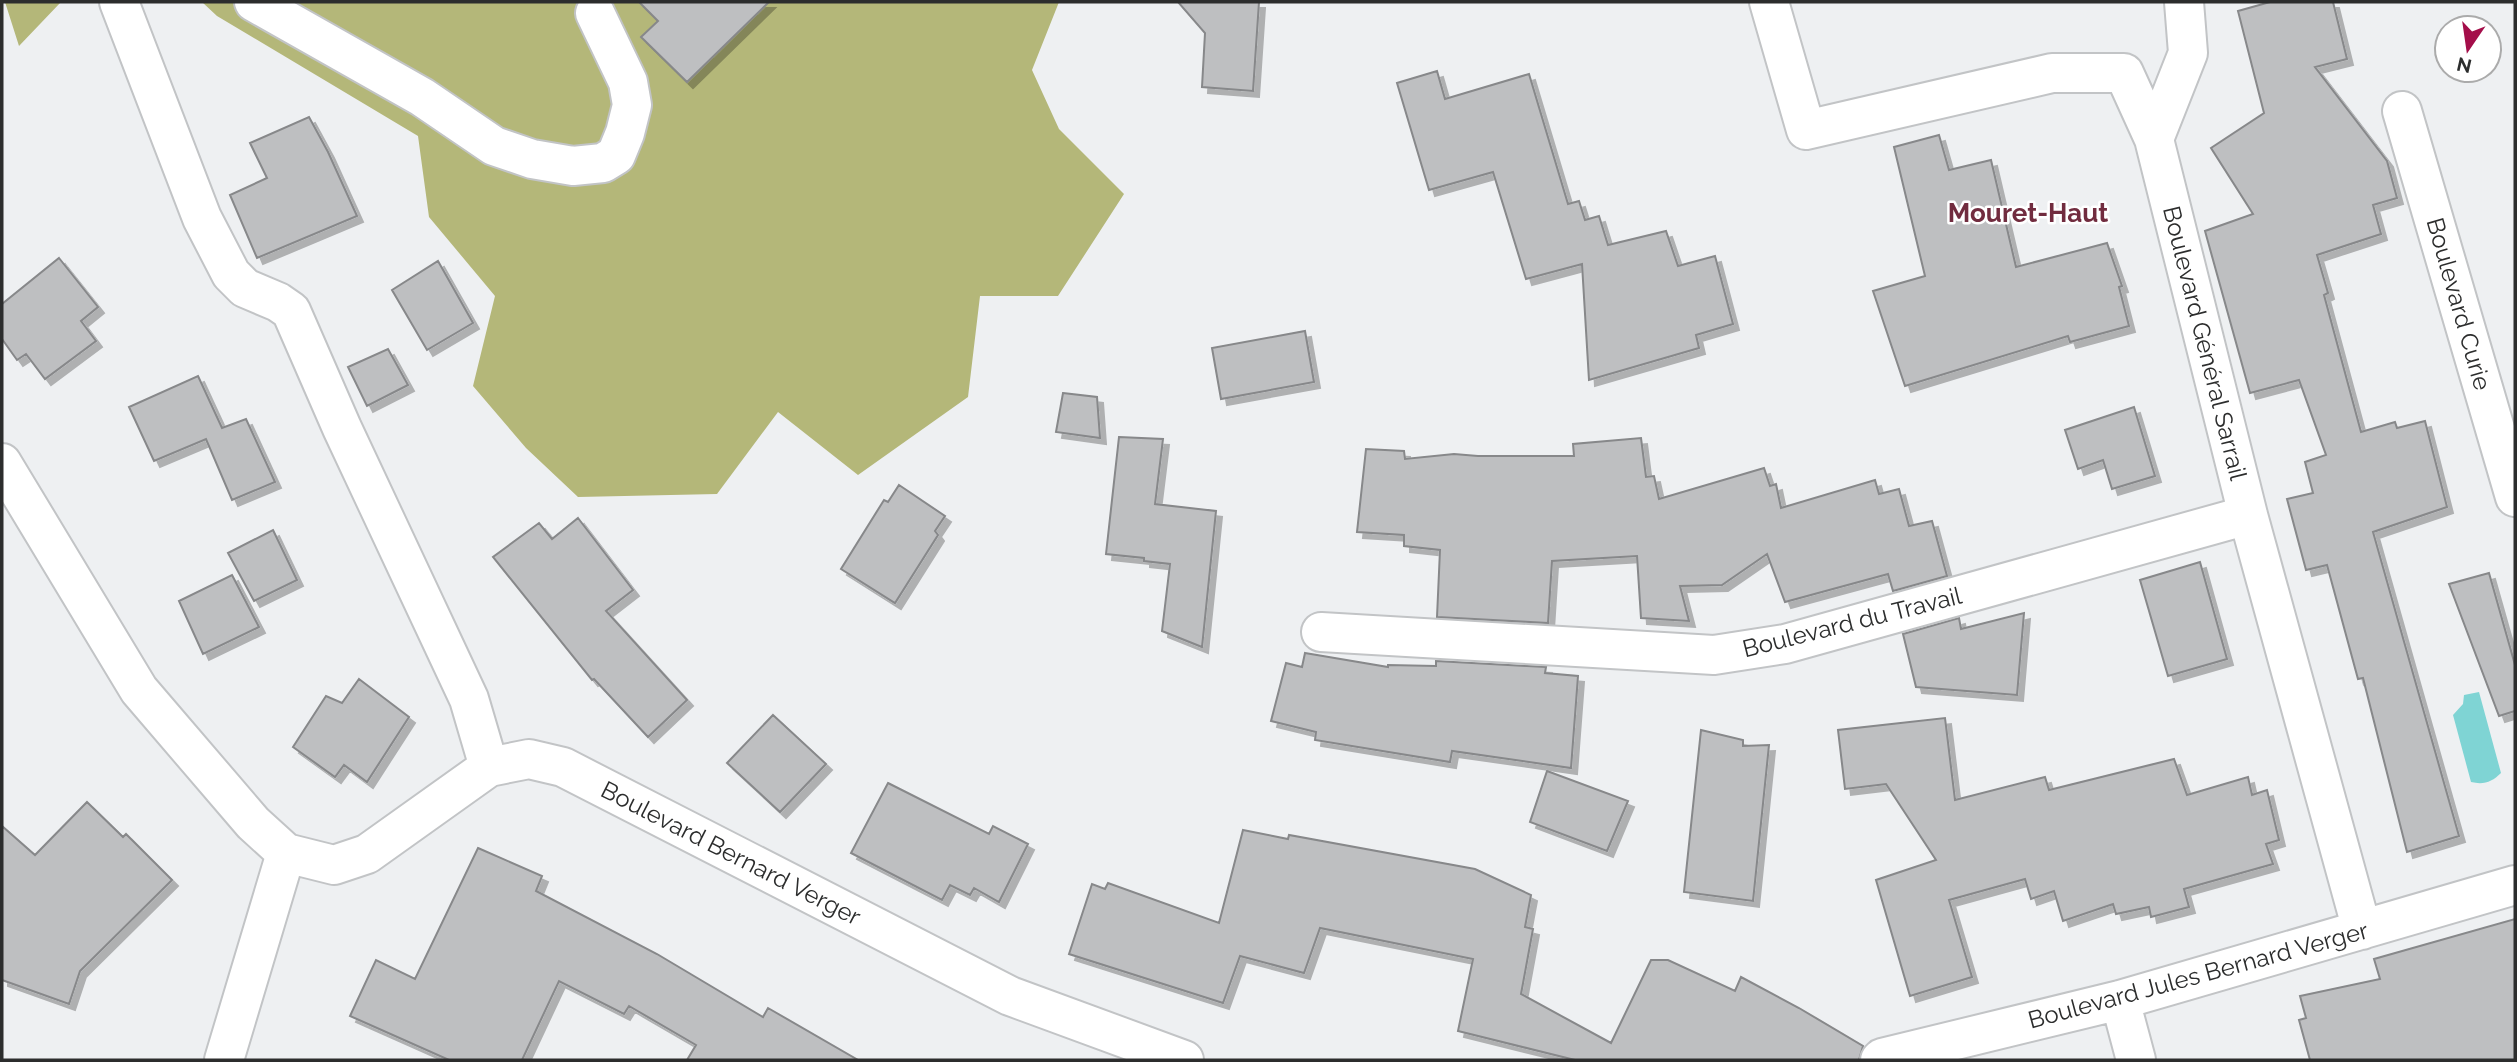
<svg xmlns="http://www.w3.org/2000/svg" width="2517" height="1062" font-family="Raleway,sans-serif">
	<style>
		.forest { fill: #b4b779 }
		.water { fill: #7fd4d4 }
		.building { fill: #bebfc1; stroke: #87888a; stroke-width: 2; filter: url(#shadow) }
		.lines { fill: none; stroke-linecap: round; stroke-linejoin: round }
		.minor-casing { stroke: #c2c4c6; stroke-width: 42 }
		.minor { stroke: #fff; stroke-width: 38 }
		.labels { text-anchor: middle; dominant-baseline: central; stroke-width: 5; stroke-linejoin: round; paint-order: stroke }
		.street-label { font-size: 24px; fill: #2c2d2d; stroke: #fff }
		.neighbourhood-label { font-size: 26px; font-weight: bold; fill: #712c3f; stroke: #fff }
	</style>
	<defs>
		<filter id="shadow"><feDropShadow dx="6" dy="6" stdDeviation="0" flood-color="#0004"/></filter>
	</defs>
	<rect width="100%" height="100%" fill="#eef0f2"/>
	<!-- forest -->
	<path class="forest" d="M5 2H61L19 46Z
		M202 2H1059L1032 70 1059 129 1124 194 1058 296H980L968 397 858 475 778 412 717 494 578 497 526 448 473 386 495 296 429 217 418 136 217 16Z"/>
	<!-- water -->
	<path class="water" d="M2479 692 2501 773C2492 782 2484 785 2471 782L2453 715 2463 704 2464 695Z"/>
	<!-- building -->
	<path class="building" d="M639 2H769L687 82 641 37 658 21Z
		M1178 2H1259L1253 91 1202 87 1205 33Z
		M2270 2H2333L2347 59 2315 67 2387 161 2397 198 2373 205 2381 234 2317 255 2328 293 2324 295 2361 432 2395 422 2397 428 2425 421 2447 507 2373 532 2459 836 2407 852 2363 678 2358 679 2327 565 2306 570 2287 499 2313 493 2305 462 2326 455 2299 380 2250 393 2205 231 2253 214 2211 148 2264 113 2238 11Z
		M1437 71 1445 99 1529 74 1568 204 1579 201 1585 220 1599 216 1608 245 1666 231 1678 266 1715 256 1733 324 1696 335 1699 348 1589 380 1582 264 1526 279 1493 172 1429 190 1397 83Z
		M309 117 328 152 357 216 257 258 230 195 267 178 250 143Z
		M1939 135 1949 170 1991 160 2016 267 2107 243 2122 286 2119 287 2129 326 2070 342 2068 336 1905 386 1873 291 1925 276 1894 147Z
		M59 258 98 307 81 321 96 341 45 379 26 354 17 360 2 339V304Z
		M438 261 473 323 427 350 392 290Z
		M1305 331 1314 382 1221 399 1212 348Z
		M388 349 408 385 367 406 348 367Z
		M198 376 222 428 246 419 275 482 232 500 206 439 154 461 129 407Z
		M1063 393 1097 397 1100 438 1056 432Z
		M2134 407 2155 476 2112 489 2103 460 2078 469 2065 430Z
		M1119 437 1163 439 1155 504 1216 511 1202 647 1162 631 1170 564 1144 561V558L1106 554Z
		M1641 438 1646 477 1654 476 1659 499 1764 468 1770 486 1776 484 1781 508 1875 480 1879 494 1899 489 1909 526 1932 521 1947 576 1893 591 1888 574 1785 602 1767 554 1722 585 1680 586 1689 621 1641 618 1637 556 1552 561 1548 623 1437 617 1440 550 1404 546V535L1357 532 1366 449 1404 451 1405 459 1454 454 1478 456H1574L1573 444Z
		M899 485 945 516 935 531 938 535 895 603 841 569 884 500 888 502Z
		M578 518 633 590 606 611 687 700 648 737 594 679 592 680 493 557 539 523 552 539Z
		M273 530 297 580 254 601 228 553Z
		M2200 562 2227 659 2168 676 2140 580Z
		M2489 573 2515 665V711L2499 716 2449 584Z
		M232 575 259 627 203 654 179 601Z
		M2024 613 2017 695 1916 687 1903 634 1959 618 1961 629Z
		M1305 653 1388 667V665L1436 666V661L1546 667 1545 673 1578 676 1571 768 1452 751 1450 762 1315 740 1316 732 1271 721 1286 663 1302 667Z
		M359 679 409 717 367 782 344 765 335 777 293 747 326 696 342 703Z
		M773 715 826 764 780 812 727 763Z
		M1945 718 1955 800 2045 777 2049 790 2174 759 2187 795 2248 777 2252 795 2267 790 2279 840 2266 844 2273 864 2184 889 2189 907 2151 917 2149 907 2116 914 2113 904 2063 921 2054 891 2031 899 2025 879 1949 900 1972 977 1910 996 1876 880 1936 860 1886 784 1845 789 1838 730Z
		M1701 730 1743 740V746L1769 745 1753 901 1684 892Z
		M1547 771 1628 801 1607 851 1530 822Z
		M888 783 989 834 993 826 1028 844 999 902 974 888 970 895 950 885 942 900 851 853Z
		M87 802 123 837 126 834 172 880 80 971 69 1004 2 980V826L35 855Z
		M1243 830 1288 839 1289 835 1475 869 1531 895 1525 927 1533 929 1521 994 1611 1043 1651 960H1668L1735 991 1741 977 1799 1008 1863 1046 1859 1060H1575L1458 1031 1473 959 1320 928 1304 973 1240 956 1223 1003 1069 954 1092 884 1105 889 1108 883 1219 923Z
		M478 848 542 876 536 891 657 954 763 1017 768 1008 858 1060H687L696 1045 629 1006 624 1014 559 981 522 1060H449L350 1016 376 960 415 979Z
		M2515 919V1060H2310L2299 1020 2306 1018 2300 996 2380 979 2374 959Z"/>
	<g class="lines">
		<defs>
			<path id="minor" d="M119 2 202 218 231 274 245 288 278 302 291 311 342 428 469 699 489 767
				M254 2 422 97 494 146 532 159 573 166 603 163 616 155 625 133 632 105 628 82 595 13
				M1769 2 1806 130 2052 73H2124L2154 139 2248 515 2362 930
				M2402 111 2515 497
				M2154 139 2188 53 2184 2
				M2 463 139 690 253 823 286 853 334 865 367 854 489 767 529 759 563 767 1010 996 1184 1060
				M1321 632 1714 655 1785 644 2248 515
				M2120 1000 2136 1060
				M224 1060 286 853
				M1880 1060 1882 1058 2120 1000 2515 885"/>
		</defs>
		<!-- minor casing -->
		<use href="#minor" class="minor-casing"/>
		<!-- minor -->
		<use href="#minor" class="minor"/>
	</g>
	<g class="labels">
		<!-- street labels -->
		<g class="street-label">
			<text transform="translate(2459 304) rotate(74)">Boulevard Curie</text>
			<text transform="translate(2205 343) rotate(76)">Boulevard Général Sarrail</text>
			<text transform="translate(1852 622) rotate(-14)">Boulevard du Travail</text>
			<text transform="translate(731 853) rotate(27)">Boulevard Bernard Verger</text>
			<text transform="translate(2198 975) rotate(-15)">Boulevard Jules Bernard Verger</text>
		</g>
		<!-- neighbourhood labels -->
		<g class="neighbourhood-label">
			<text x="2028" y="213">Mouret-Haut</text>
		</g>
	</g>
	<!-- border -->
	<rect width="2517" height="1062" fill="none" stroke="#2c2d2d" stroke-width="7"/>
	<!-- north arrow -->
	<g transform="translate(2468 49) rotate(193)"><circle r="33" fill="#ffffff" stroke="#ababab" stroke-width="2"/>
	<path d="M0-5L12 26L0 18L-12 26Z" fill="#a40e4a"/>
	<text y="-10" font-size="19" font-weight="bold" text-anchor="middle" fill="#2c2d2d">N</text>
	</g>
</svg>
